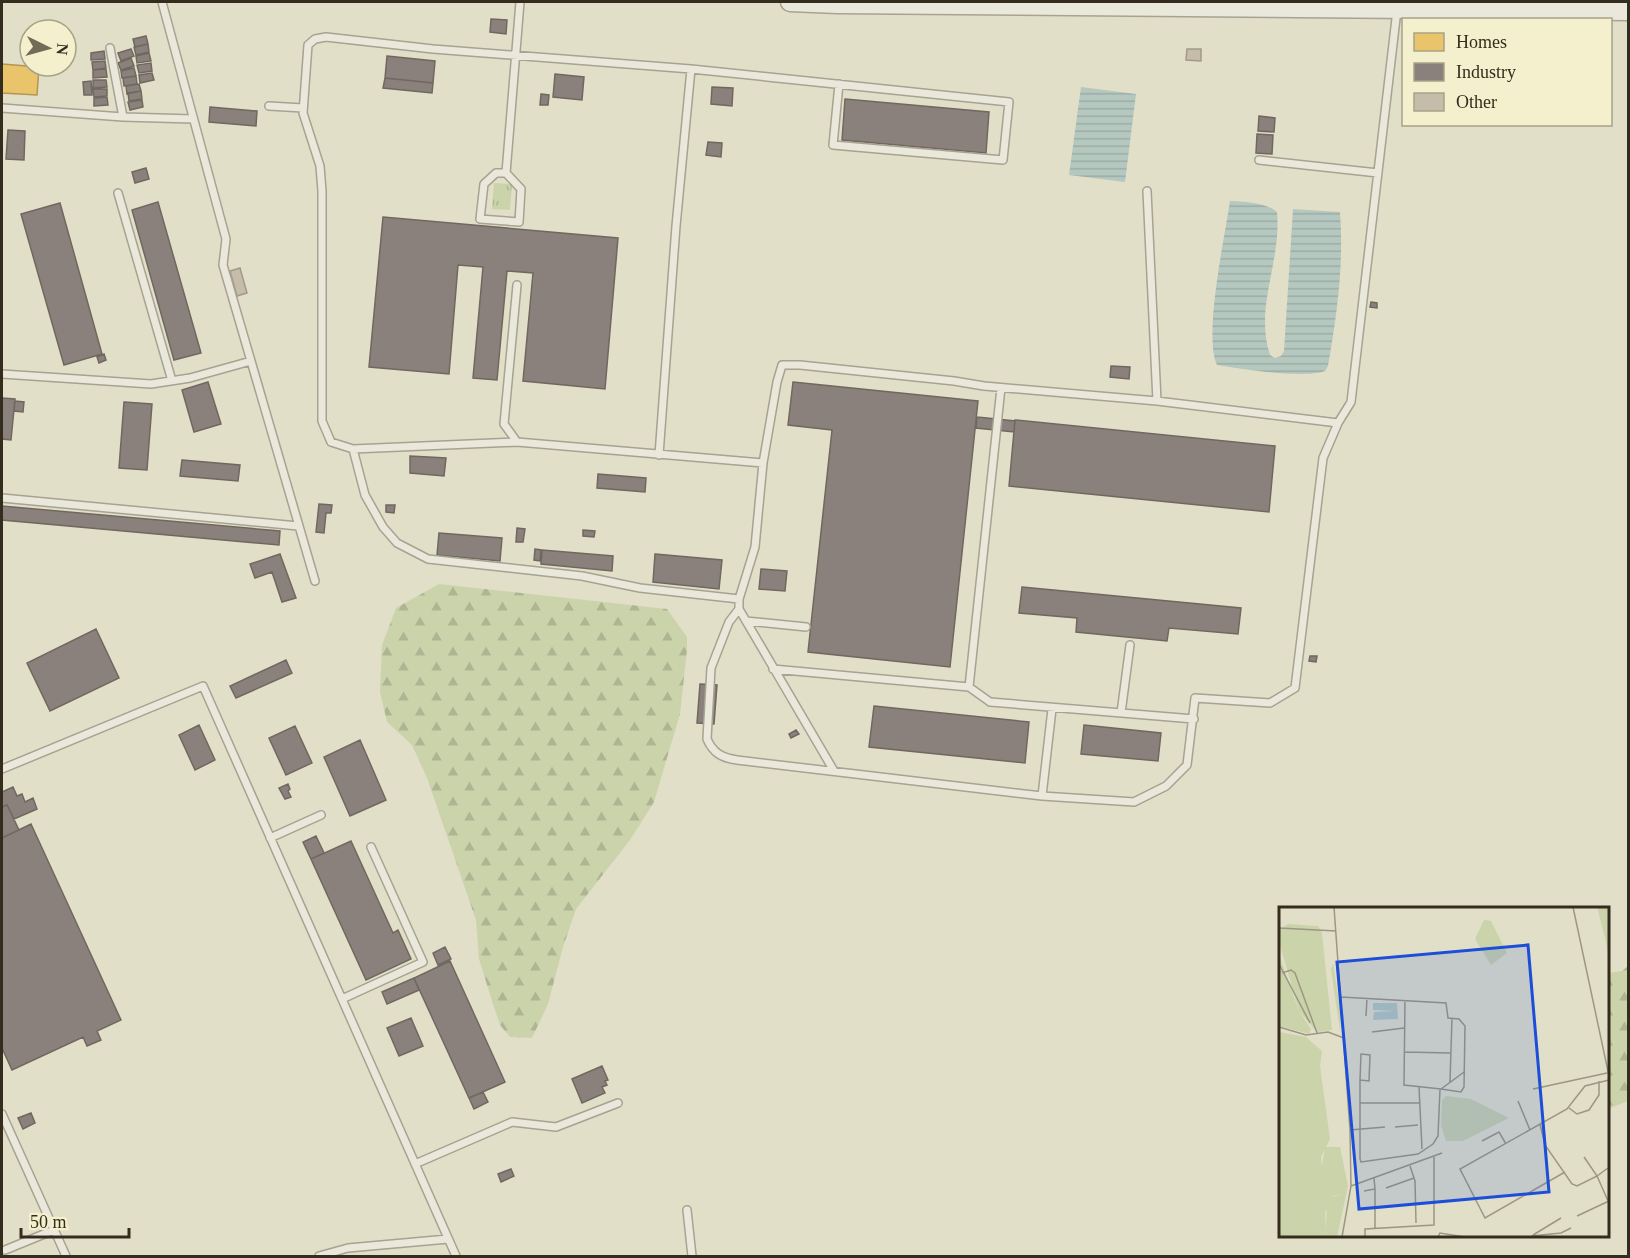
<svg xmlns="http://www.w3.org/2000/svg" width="1630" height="1258" font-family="Georgia,serif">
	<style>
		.grass { fill: url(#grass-tufts) }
		.forest { fill: url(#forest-firs) }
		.water { fill: url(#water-rules) }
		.homes { fill: #e9c46a; stroke: #b39653; stroke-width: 1.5 }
		.industry { fill: #8a817c; stroke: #70685f; stroke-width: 1.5 }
		.building { fill: #c5bda9; stroke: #a19a88; stroke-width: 1.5 }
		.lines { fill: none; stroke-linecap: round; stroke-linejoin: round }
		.service-casing { stroke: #a7a292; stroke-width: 10 }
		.tertiary-casing { stroke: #a7a292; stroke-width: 21 }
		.service { stroke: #eae8da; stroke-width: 7 }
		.tertiary { stroke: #eae8da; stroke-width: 18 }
		.inset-road { fill: none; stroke: #9c9783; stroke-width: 1.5 }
		.view { fill: #1d4ed8; fill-opacity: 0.15; stroke: #1d4ed8; stroke-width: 3 }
		.inset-edge { fill: none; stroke: #342c1c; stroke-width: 3 }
	</style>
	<defs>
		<pattern id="grass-tufts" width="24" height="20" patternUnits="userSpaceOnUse" patternTransform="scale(1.5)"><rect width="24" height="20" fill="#cbd3ab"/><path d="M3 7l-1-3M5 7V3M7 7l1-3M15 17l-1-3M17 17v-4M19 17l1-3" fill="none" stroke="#afb593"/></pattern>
		<pattern id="forest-firs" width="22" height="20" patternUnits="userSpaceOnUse" patternTransform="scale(1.5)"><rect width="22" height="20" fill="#cbd3ab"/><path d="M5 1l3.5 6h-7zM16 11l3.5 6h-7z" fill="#afb593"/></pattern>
		<pattern id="water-rules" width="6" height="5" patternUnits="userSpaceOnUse" patternTransform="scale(1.5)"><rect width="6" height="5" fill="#b5c8bf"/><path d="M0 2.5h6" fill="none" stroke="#9caca4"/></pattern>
	</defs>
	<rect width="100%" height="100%" fill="#e2dfc8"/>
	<!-- grass -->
	<path class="grass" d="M494 183 512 184 510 210 492 209Z"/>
	<!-- forest -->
	<path class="forest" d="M439 584 667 609 687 637V650L680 714 654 802 630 840 576 909 563 947 548 1004 532 1038 510 1037 500 1025 492 1001 479 959 476 920 427 778 412 745 387 722 380 692 382 645 396 608Z
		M1628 966V1101L1608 1109V973L1622 971Z"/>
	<!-- water -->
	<path class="water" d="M1081 87 1136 94 1125 182 1069 175Z
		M1230 201C1245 202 1265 202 1277 212 1282 260 1254 308 1270 355L1275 358 1281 356 1284 351 1293 209 1340 212C1344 264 1337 315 1328 366L1325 371C1302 379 1242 369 1217 365 1203 336 1225 236 1230 201Z"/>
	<!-- homes -->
	<path class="homes" d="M2 64 39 67 37 95 2 93Z"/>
	<!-- industry -->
	<path class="industry" d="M491 19 507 20 506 34 490 32Z
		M146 36 148 44 135 47 133 39Z
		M148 44 149 52 136 55 134 47Z
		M131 49 134 56 121 61 118 53Z
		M104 51 105 59 91 60V53Z
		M149 53 151 61 137 63 136 56Z
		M387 56 435 61 433 83 385 78Z
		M131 58 134 66 121 70 118 63Z
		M105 61 106 68 93 70 92 62Z
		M151 63 152 71 139 73 137 65Z
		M134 68 136 76 122 78 121 71Z
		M106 69 107 77 93 78V70Z
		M152 73 154 80 140 83 139 75Z
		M555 74 584 77 582 100 553 97Z
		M136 76 137 84 124 86 123 78Z
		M385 78 433 83 432 93 383 88Z
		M93 80H106L107 87 93 88Z
		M91 81 92 95H84L83 82Z
		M139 84 141 91 127 94 126 86Z
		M712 87 733 88 732 106 711 104Z
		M93 89H107V96L94 97Z
		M141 91 142 99 129 101 128 93Z
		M541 94 549 95 548 105H540Z
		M107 97 108 105 94 106V98Z
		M845 99 989 112 986 153 842 140Z
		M142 100 143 107 130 110 128 102Z
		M210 107 257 111 256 126 209 122Z
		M1259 116 1275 118 1274 132 1258 131Z
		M8 130 25 131 24 160 6 159Z
		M1257 134 1273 135 1272 154 1256 153Z
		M708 142 722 143 721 157 706 155Z
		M146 168 149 179 135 183 132 172Z
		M158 202 201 353 174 360 132 210Z
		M60 203 102 354 64 365 21 214Z
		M383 217 618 238 605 389 523 381 533 273 507 271 497 380 473 378 483 267 458 265 449 374 369 367Z
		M1371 302 1377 303V308L1370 307Z
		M104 354 106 360 99 363 97 357Z
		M1111 366 1130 367 1129 379 1110 377Z
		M208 382 221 424 194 432 182 390Z
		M793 382 978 401 950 667 808 652 832 430 788 425Z
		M2 398 15 399 11 440 2 439Z
		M15 401 24 402 23 412 14 411Z
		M124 402 152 404 147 470 119 468Z
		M977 417 1015 421 1014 432 976 428Z
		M1015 420 1275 446 1269 512 1009 486Z
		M410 456 446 458 444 476 410 473Z
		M182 460 240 465 238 481 180 476Z
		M598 474 646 478 645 492 597 488Z
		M319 504 332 505 331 513H326L324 533 316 532Z
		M386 505H395L394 513 386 512Z
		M2 506 280 531 279 545 2 520Z
		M517 528 525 529 523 542H516Z
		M583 530 595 531 594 537 583 536Z
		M439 533 502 538 500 561 437 555Z
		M535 549 541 550 540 561 534 560Z
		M542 550 613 556 612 571 541 564Z
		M280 554 296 598 282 602 272 572 255 578 250 564Z
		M655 554 722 560 719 589 653 582Z
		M761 569 787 571 785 591 759 589Z
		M1022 587 1241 608 1238 634 1169 628 1167 641 1076 632 1077 618 1019 613Z
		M96 629 119 678 50 711 27 663Z
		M1310 656H1317L1316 662 1309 661Z
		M286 660 292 673 236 698 230 686Z
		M700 684 717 685 714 724 697 723Z
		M874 706 1029 722 1025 763 869 747Z
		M199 725 215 760 195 770 179 735Z
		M1084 725 1161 733 1158 761 1081 754Z
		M295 726 312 763 286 775 269 738Z
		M796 730 799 734 791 738 789 734Z
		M360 740 386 800 350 816 324 757Z
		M288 784 290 789 288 791 291 797 285 799 279 788Z
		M13 787 17 796 22 794 25 802 33 798 37 809 14 819 7 805 2 807V792Z
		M7 805 19 830 2 838V807Z
		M31 824 121 1020 97 1031 101 1040 87 1046 83 1037 12 1070 2 1048V838Z
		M316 836 324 853 311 859 303 842Z
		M351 841 393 933 398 930 411 959 366 980 311 859Z
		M445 947 451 959 438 965 433 953Z
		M450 961 505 1082 469 1098 414 978Z
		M414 978 419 990 387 1004 382 992Z
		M411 1018 423 1046 399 1056 387 1028Z
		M602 1066 608 1080 605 1081 607 1085 602 1087 605 1093 582 1103 572 1079Z
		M483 1092 488 1102 474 1109 469 1098Z
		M31 1113 35 1123 23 1129 18 1118Z
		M511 1169 514 1176 501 1182 498 1174Z"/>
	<!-- building -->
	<path class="building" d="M1187 49H1201V61L1186 60Z
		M240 268 247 293 237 296 230 271Z"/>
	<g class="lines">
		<defs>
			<path id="service" d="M162 2 226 239 223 265 315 581
				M110 48 123 117 193 119
				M269 106 303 108
				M2 108 123 117
				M1259 160 1378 173
				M506 173H496L484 184 480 219 519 222 521 189 506 173 520 2
				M1147 191 1157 401
				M118 193 172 381
				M2 374 151 384 190 378 251 361
				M517 442 504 424 517 285
				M353 449 365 495 383 527 397 543 428 559 582 576 640 588 739 599
				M659 455 676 226 691 69
				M763 463 517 442 353 449 331 442 322 421V191L320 166 303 113 308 45 315 39 326 37 433 49 691 69 1009 102 1003 160 833 145 839 84
				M2 498 298 526
				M739 609 729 622 711 668 707 739C713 753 722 758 737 760L1042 796 1134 802 1166 786 1187 765 1195 698 1270 703 1295 688 1323 458 1338 423 1351 402 1397 10
				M746 621 806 627
				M773 669 969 687 990 702 1194 719
				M969 687 1001 388
				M1121 713 1130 645
				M2 769 203 686 456 1256
				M834 771 739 609V599L755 547 763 463 777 382 782 365H800L954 381 984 386 1157 401 1338 423
				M1042 796 1052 709
				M270 838 321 815
				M342 999 423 962 371 847
				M2 1114 66 1256
				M415 1164 512 1122 556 1127 618 1103
				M687 1210 692 1256
				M5 1250 54 1230
				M319 1256 348 1248 448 1239"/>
			<path id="tertiary" d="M790 2 837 4 1628 11"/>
		</defs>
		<!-- service casing -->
		<use href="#service" class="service-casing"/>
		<!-- tertiary casing -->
		<use href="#tertiary" class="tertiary-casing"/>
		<!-- service -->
		<use href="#service" class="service"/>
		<!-- tertiary -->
		<use href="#tertiary" class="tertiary"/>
	</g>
	<!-- overview -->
	<g transform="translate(1279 907)">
		<rect width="330" height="330" fill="#e2dfc8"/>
		<path d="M318 0H330V50L326 31ZM205 13 212 14 228 46 212 58 196 32ZM9 17 39 19 43 26 53 123 38 125 20 104 0 35V23ZM54 56 62 108 61 123 52 63ZM0 125 27 130 43 144 41 159 51 232 42 250 43 261 67 281 66 286 54 289 46 306 47 323 41 330H0ZM167 189 192 192 230 211 184 234H167L162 219 163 193Z" fill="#cbd3ab"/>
		<path d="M0 48 20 104 32 122 30 127 0 119ZM46 240H61L69 279 58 330H41L47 323 48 292 65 286 67 281 42 265Z" fill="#cbd3ab"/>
		<path d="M94 96H118L119 112 94 113 95 105 117 104 94 103Z" fill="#b5c8bf"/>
		<path class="inset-road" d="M55 0 71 223 72 279 63 330M294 0 330 169M0 21 57 24M0 57 31 116M3 66 12 63 16 66 38 126M62 90 167 96 169 111 180 112 186 119 185 180 182 185 162 182M126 93 125 178 162 182 185 165M87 109 88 91M0 120 27 128 49 125 65 131M93 125 125 121M125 145 171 146M81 173 90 174 91 148 82 147 81 173V252L82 255 139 247 154 237 159 229 161 182M171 175 173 111M140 180 143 242M254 182 328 166M239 194 251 223M81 196H140M290 201 298 207 310 203 320 188V174M261 217 266 238 293 277 298 279 318 269 330 296M116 220 139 218M71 223 106 220M203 234 220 225 227 237M305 250 318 269 329 261M131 259 136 274 137 316M286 265 206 311 181 262 288 202 306 179 330 173M72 279 163 246M107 281 135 271M96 282V322M85 284 96 282 95 271M298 309 330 294M254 328 282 311M252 329 282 326 292 321M86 330V322L155 318V250M159 330 161 326 186 330"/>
		<path class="view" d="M249 38 270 285 80 302 58 55Z"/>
		<rect width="330" height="330" class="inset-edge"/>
	</g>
	<!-- border -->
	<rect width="1630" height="1258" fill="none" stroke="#342c1c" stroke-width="6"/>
	<!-- legend -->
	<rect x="1402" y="18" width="210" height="108" fill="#f4f0ce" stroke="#a7a287" stroke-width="1.5"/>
	<rect x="1414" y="33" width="30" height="18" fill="#e9c46a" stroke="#a7a287" stroke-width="1.5"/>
	<text x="1456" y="48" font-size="18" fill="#342c1c">Homes</text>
	<rect x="1414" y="63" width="30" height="18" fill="#8a817c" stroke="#a7a287" stroke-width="1.5"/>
	<text x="1456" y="78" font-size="18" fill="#342c1c">Industry</text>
	<rect x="1414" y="93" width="30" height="18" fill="#c5bda9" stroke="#a7a287" stroke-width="1.5"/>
	<text x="1456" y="108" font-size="18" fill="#342c1c">Other</text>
	<!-- north arrow -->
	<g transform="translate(48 48) rotate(95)"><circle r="28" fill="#f4f0ce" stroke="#a7a287" stroke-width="1.5"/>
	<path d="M0-4.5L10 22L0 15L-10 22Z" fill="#716b58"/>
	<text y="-9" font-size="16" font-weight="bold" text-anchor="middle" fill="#342c1c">N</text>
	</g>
	<!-- scale -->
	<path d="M21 1228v9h108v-9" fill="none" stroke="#342c1c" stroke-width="3"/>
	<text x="30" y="1228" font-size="18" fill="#342c1c" stroke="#f4f0ce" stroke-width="4.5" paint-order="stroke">50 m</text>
</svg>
